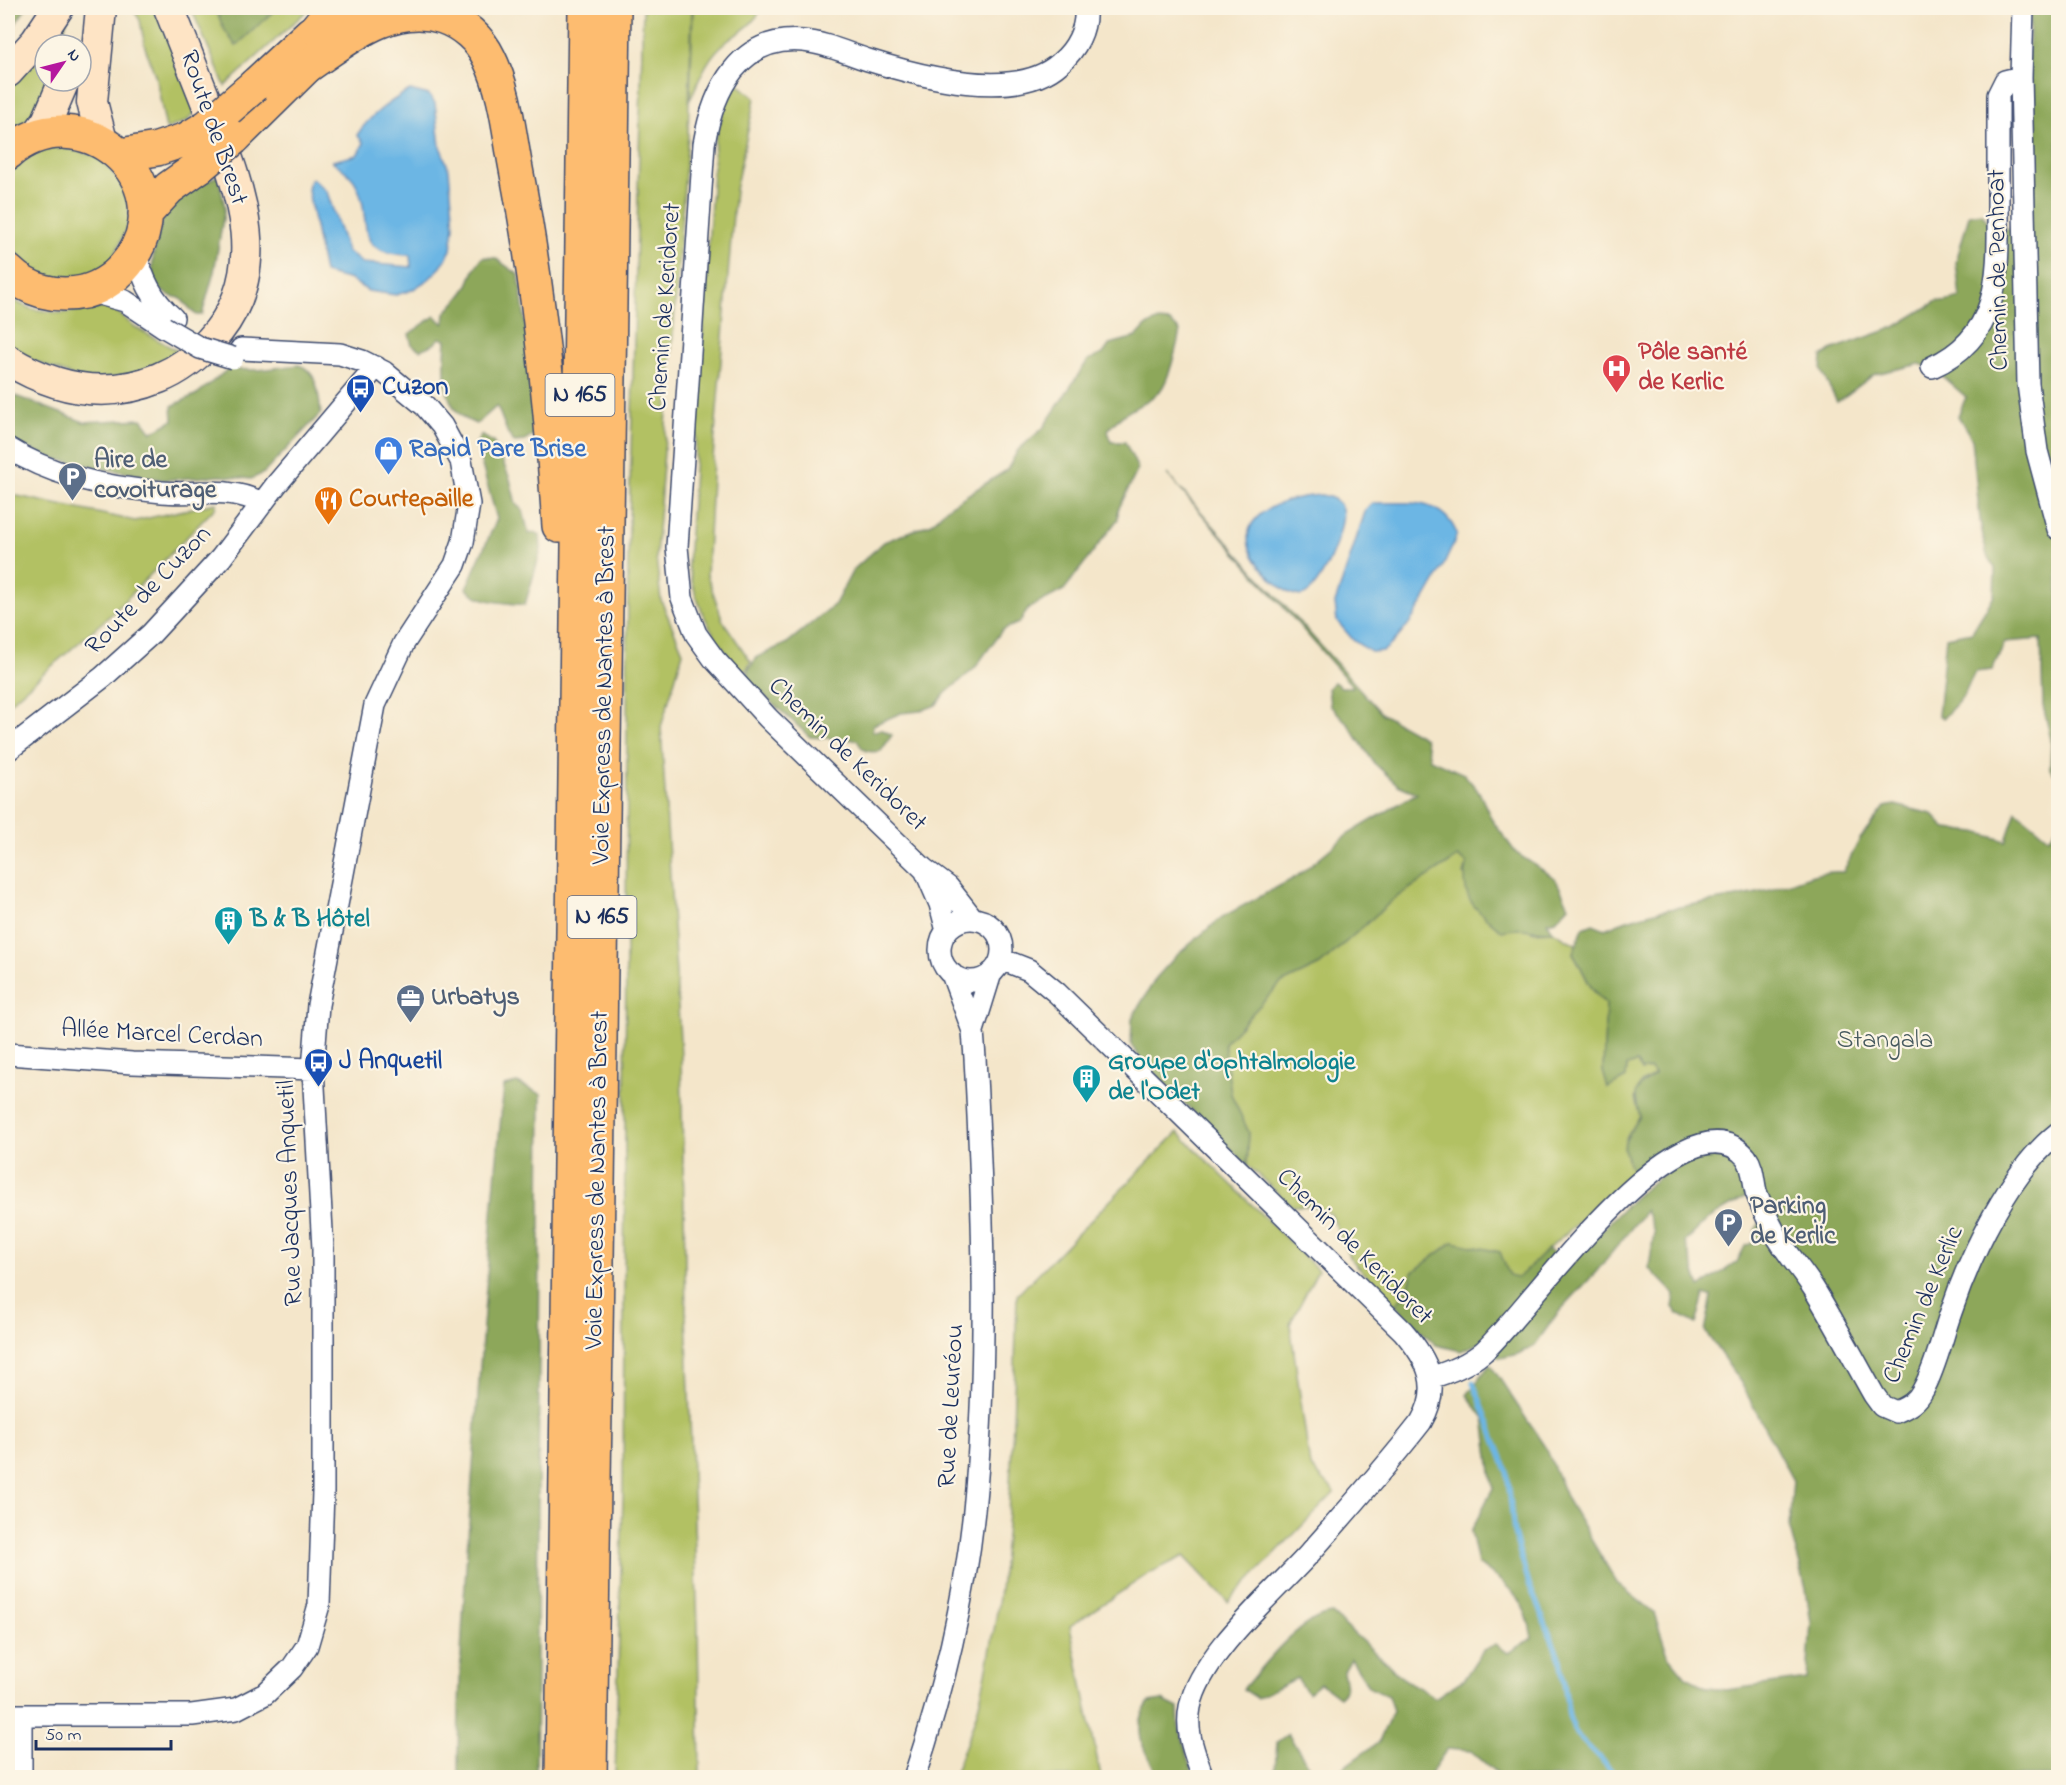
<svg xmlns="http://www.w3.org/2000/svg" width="2066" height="1785" font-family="'Indie Flower',sans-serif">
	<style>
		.green { fill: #b2c164; stroke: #667861; stroke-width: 1.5 }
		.forest { fill: #8da75a; stroke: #546b5c; stroke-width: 1.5 }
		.water { fill: #6cb6e4; stroke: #4472a1; stroke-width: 1.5 }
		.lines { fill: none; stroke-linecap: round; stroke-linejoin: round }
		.stream { stroke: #6cb6e4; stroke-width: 5 }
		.minor-casing { stroke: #3c4a6e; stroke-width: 24 }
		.secondary-casing { stroke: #3c4a6e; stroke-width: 33 }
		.primary-casing { stroke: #3c4a6e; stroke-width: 36 }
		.trunk-casing { stroke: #3c4a6e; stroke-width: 36 }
		.minor { stroke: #fff; stroke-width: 21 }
		.secondary { stroke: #fee4c5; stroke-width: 30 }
		.primary { stroke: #fdbc6f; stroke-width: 33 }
		.trunk { stroke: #fdbc6f; stroke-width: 33 }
		.minor-bridge-casing { stroke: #3c4a6e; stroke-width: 24; stroke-linecap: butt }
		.primary-bridge-casing { stroke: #3c4a6e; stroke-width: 36; stroke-linecap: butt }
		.minor-bridge { stroke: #fff; stroke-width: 21 }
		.primary-bridge { stroke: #fdbc6f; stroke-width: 33 }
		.labels { text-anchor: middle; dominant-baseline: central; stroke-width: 4.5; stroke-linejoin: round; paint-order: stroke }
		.shield { fill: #fcf5e5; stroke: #5e6a86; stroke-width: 1.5 }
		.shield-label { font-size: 24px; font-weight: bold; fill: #1b2f5e }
		.street-label { font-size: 26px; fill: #1b2f5e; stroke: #fcf5e5 }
		.health-label { font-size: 26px; font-weight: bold; fill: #be3a42; stroke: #fcf5e5; text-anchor: start }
		.transit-label { font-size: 26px; font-weight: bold; fill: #164399; stroke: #fcf5e5; text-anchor: start }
		.shop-label { font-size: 26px; font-weight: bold; fill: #366cbe; stroke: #fcf5e5; text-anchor: start }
		.service-label { font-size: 26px; font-weight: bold; fill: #4e5e75; stroke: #fcf5e5; text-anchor: start }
		.food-label { font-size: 26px; font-weight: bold; fill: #c56008; stroke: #fcf5e5; text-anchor: start }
		.culture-label { font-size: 26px; font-weight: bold; fill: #0d838f; stroke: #fcf5e5; text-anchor: start }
		.park-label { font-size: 26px; fill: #485b60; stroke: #fcf5e5 }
	</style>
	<rect width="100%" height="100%" fill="#fcf5e5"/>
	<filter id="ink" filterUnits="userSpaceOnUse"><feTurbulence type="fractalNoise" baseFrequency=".0167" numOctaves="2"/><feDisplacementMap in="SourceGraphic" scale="12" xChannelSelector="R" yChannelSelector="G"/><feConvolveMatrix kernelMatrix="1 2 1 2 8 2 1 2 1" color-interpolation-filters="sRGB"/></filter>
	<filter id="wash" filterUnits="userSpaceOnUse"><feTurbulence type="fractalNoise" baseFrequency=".008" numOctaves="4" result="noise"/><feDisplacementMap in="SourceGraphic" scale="24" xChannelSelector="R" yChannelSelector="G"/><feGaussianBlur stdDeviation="1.35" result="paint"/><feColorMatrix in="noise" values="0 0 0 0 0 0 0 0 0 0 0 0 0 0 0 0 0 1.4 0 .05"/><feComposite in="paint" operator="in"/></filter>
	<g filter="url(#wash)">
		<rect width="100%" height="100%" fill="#f4e6ca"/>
		<!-- green -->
		<path class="green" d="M132 8H162L200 107 187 121 166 129 156 78 145 47 140 20Z
			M191 8H310L225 86Z
			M643 8H692L688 135 656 557 661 600 683 652 661 727 681 1056 686 1314 698 1627 700 1778 615 1777 623 1496 628 562Z
			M693 8H762C753 26 740 31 725 43 707 57 699 80 690 100Z
			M69 9 61 45H45V81H51L38 113 8 134V85Z
			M737 83 755 98 735 190 713 459 707 575 723 621 751 662 743 675C713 636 698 614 688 565L715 140 724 108Z
			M58 146 100 157 127 191 130 220 113 259 89 276 46 279 8 252V175L30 154Z
			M8 298 31 309 62 313 107 307 115 310 133 326 183 354 154 370 88 382 8 351Z
			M8 494 135 521 216 503V507L114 612 8 704Z
			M1458 857 1467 863 1464 874 1521 926 1534 932 1553 931 1577 945 1573 953C1585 972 1588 990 1606 1004L1603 1071 1608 1088 1626 1078 1627 1066 1637 1063 1641 1071 1651 1069 1655 1075 1641 1083 1635 1099 1640 1116C1623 1144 1618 1142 1634 1174L1548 1249 1519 1279 1509 1276 1453 1242 1413 1272 1407 1292 1395 1305 1349 1257 1331 1214 1313 1206H1292L1247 1165 1249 1133 1231 1094 1224 1043 1280 984 1320 965 1395 898Z
			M1178 1132 1318 1270 1290 1324 1310 1466 1335 1492 1228 1602 1184 1556 1148 1574 1070 1626 1101 1777H953C962 1753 973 1729 979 1704 1012 1570 1013 1432 1017 1295Z"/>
		<!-- forest -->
		<path class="forest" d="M8 8H26L8 35Z
			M215 8H277L236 46 224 29Z
			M2031 8H2058V778L2050 769 2051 739 2043 706 2041 639 2005 642 1992 670 1975 672 1962 698 1943 718 1938 715 1946 637 1972 632 1994 596 1995 568 1987 556 1980 521 1972 439 1958 416 1966 397 1936 371 1920 364 1875 374 1837 402 1821 370 1822 357 1831 350 1895 327 1937 301 1945 302 1960 298 1956 262 1969 215 1982 213 1992 229H2017Z
			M218 175 225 207 214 272 202 315H196L180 298C144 293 151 260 158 235 161 225 163 213 170 205 182 192 204 184 218 175Z
			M483 257 495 258 519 275 537 414 534 434 525 441 514 442 508 434 497 406 477 424C440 413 444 372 446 340L440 338 434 344 420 350 412 345 409 334 435 316 444 324 445 313C453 305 461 297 467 287 473 275 473 267 483 257Z
			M1157 321 1170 322 1180 331C1177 345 1169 384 1158 393 1138 409 1125 409 1108 430L1111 442H1125L1138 469 1118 510V519L1064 590 1029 608 1019 623 1002 630 975 668 946 693 936 705 920 711 901 713 873 725 872 732 881 729 892 735 881 751C868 753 863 752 857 740L810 737 748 681V670L757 657 787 643 835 604 853 570 884 542 932 523 948 507 1007 470 1018 450 1043 428 1088 360 1103 354 1110 344 1136 337 1146 326Z
			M299 365C319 372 318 395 321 413L264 473 251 479 221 476 164 480 54 459 8 440V393L84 422 142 419 152 432 173 420 172 406 197 394 228 369 258 370Z
			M481 435 493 442 500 455 510 479 516 504 523 511 529 534 535 532 540 535 541 550 525 605C504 602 481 604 466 588L497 519 476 444Z
			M1167 474 1382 714 1425 738 1430 759 1464 774 1479 792 1492 820 1516 853 1555 878 1569 906 1556 920 1547 922 1553 931C1532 932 1523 926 1502 931 1476 909 1459 901 1467 863L1458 857 1395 898 1320 965 1280 984 1224 1043 1231 1094 1249 1133 1247 1165 1142 1061 1131 1045 1132 1018 1156 978 1176 956 1222 917 1296 877 1347 835 1417 793 1398 785 1374 763 1348 724 1330 705 1328 688 1334 682 1341 687H1353Z
			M1895 805 1932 814 1946 829 1976 832 2006 841 2016 811 2049 838 2058 825V1777L1502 1778 1471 1751 1447 1749 1428 1777H1287L1275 1770 1277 1742 1288 1734 1313 1772 1324 1768 1331 1776 1379 1742 1393 1711 1388 1696 1370 1688 1351 1659 1343 1673C1346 1684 1348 1690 1339 1697L1320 1683 1308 1693 1297 1678 1257 1698 1243 1689C1264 1665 1299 1617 1332 1614L1391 1667C1399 1679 1422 1688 1435 1698L1464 1679 1483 1650 1496 1644 1508 1653 1532 1638C1526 1597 1509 1587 1478 1564L1471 1531 1493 1488 1484 1418 1467 1395 1490 1364 1547 1450 1567 1499 1617 1583 1654 1613 1668 1655 1686 1677 1708 1688 1726 1690 1807 1679 1811 1623 1806 1589 1789 1526 1793 1481 1741 1383 1705 1331 1712 1296 1704 1295 1696 1324 1678 1314 1673 1307 1675 1295 1649 1268 1654 1232 1646 1210 1596 1272 1557 1314 1535 1345 1518 1354 1501 1358 1493 1355 1486 1340 1461 1351 1436 1345 1395 1305 1407 1292 1413 1272 1453 1242 1500 1252 1509 1275 1518 1278 1548 1249 1569 1266C1600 1233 1659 1161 1706 1155 1720 1153 1736 1165 1746 1174L1747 1196 1708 1219 1685 1242 1700 1287 1737 1262 1745 1246 1756 1241 1755 1230 1760 1223 1741 1143 1634 1174C1618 1142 1623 1145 1640 1116 1633 1093 1633 1088 1655 1075L1651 1069 1641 1071 1637 1063 1627 1066 1626 1078 1608 1088 1603 1071 1606 1004C1589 990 1585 972 1573 953L1583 928 1593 924 1605 929C1655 906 1709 904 1762 892 1789 886 1815 869 1843 872L1860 839 1885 807Z
			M517 1083 541 1094 536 1777H458C458 1664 467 1551 475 1438 483 1320 492 1203 504 1086Z
			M1162 1700 1178 1708 1179 1726 1194 1777H1160C1144 1753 1130 1729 1149 1702Z"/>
		<!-- water -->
		<path class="water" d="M410 90 429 95 435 103 440 146 449 170 454 226 451 250 441 267 429 279 412 290 396 295 368 291 351 280 324 273 308 190 310 180 313 179 327 192 347 251 362 263 411 267 410 255C348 254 375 221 356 184 352 175 340 167 332 161L357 155 364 143 357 135C370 115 389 102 410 90Z
			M1321 495C1330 497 1339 499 1342 509 1347 526 1321 589 1304 595 1291 599 1277 584 1269 576 1218 526 1270 498 1321 495Z
			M1373 503C1408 503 1442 497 1457 534 1446 565 1410 633 1383 651L1371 652 1354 641 1337 621 1335 603 1366 509Z"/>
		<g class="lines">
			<!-- stream -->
			<path class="stream" d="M1473 1382 1507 1471 1514 1533 1529 1584 1560 1659 1569 1716 1576 1734 1619 1778"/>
		</g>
	</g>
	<g filter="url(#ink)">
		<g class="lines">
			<defs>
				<path id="minor" d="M2023 8 2021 77 2028 384 2037 451 2058 529
					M135 252C143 278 151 299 173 318
					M88 291 125 301 164 327
					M1932 367C2004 335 1998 268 1998 201 1998 165 1998 130 1998 95L2005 81 2021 77
					M8 448C52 476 110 488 162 492 194 495 234 486 262 504
					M8 750 103 677 151 634 221 558 276 485 376 367
					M926 872 940 904 947 931
					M973 919 948 887 924 869 768 718 714 659 696 634 682 598 677 547 704 144C713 91 739 35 803 41 826 43 846 53 868 60 919 76 1016 103 1060 63 1076 50 1087 29 1085 8
					M940 950a31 31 0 1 1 62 0a31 31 0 1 1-62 0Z
					M1001 959 1029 970 1057 993 1403 1331C1428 1360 1442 1386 1421 1422 1386 1467 1347 1511 1309 1554 1273 1594 1200 1655 1190 1707 1185 1733 1195 1754 1203 1778
					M973 1031 991 973
					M8 1054 132 1063 313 1069
					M1430 1378C1449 1372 1468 1365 1483 1352 1524 1317 1683 1083 1746 1157 1754 1168 1753 1180 1756 1192 1761 1205 1768 1220 1775 1233 1786 1253 1802 1270 1814 1289 1835 1323 1854 1360 1874 1395L1882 1406 1896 1412C1908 1407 1917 1402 1923 1390 1936 1367 1942 1337 1951 1312 1970 1255 2010 1171 2058 1133
					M8 1715H192L236 1709 265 1694 292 1668 307 1646 319 1605 323 1492V1249L313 1069 318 1005 375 705 404 643 455 565 463 542 469 504 461 461 442 426 425 406 384 372 362 361 340 354 241 349
					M21 1715V1778
					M914 1778C945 1685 968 1587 976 1489 988 1346 983 1202 975 1058L973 1031 952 974"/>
				<path id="secondary" d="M101 8 92 102 102 141
					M8 72 36 41 58 8
					M36 136 47 121 64 81
					M8 360C55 389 106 400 159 378 179 370 196 357 210 341 274 273 240 189 211 114 197 78 183 43 169 8"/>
				<path id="primary" d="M255 85 311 33
					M234 138 366 8
					M8 153C80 91 184 179 131 258 120 274 103 287 84 292 56 298 28 291 8 271
					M120 155 157 149 187 139
					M145 214 169 188 200 166"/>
				<path id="trunk" d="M316 29 333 8
					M307 66C346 40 392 0 443 17 463 24 480 39 489 58 506 92 509 133 516 169 539 287 551 406 559 526
					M562 1778 585 8
					M590 1778 614 8"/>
			</defs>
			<!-- minor casing -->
			<use href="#minor" class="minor-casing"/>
			<!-- secondary casing -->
			<use href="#secondary" class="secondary-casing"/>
			<!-- primary casing -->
			<use href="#primary" class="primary-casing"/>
			<!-- trunk casing -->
			<use href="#trunk" class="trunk-casing"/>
			<!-- minor -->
			<use href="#minor" class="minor"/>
			<!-- secondary -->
			<use href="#secondary" class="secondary"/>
			<!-- primary -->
			<use href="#primary" class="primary"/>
			<!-- trunk -->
			<use href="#trunk" class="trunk"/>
			<defs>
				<path id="minor-bridge" d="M164 327 200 348 233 358"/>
				<path id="primary-bridge" d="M187 139 208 126 255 85
					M200 166 234 138"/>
			</defs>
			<!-- minor-bridge casing -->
			<use href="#minor-bridge" class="minor-bridge-casing"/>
			<!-- primary-bridge casing -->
			<use href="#primary-bridge" class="primary-bridge-casing"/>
			<!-- minor-bridge -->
			<use href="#minor-bridge" class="minor-bridge"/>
			<!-- primary-bridge -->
			<use href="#primary-bridge" class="primary-bridge"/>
		</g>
	</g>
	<!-- icons -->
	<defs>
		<symbol id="hospital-pin" viewBox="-11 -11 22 30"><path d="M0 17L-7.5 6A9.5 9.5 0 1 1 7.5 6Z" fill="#e0444e" stroke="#fcf5e5"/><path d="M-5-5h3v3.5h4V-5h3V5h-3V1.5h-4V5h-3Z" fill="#fff"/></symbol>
		<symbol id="bus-pin" viewBox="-11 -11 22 30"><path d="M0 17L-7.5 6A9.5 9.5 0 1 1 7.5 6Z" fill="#1a4fb4" stroke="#fcf5e5"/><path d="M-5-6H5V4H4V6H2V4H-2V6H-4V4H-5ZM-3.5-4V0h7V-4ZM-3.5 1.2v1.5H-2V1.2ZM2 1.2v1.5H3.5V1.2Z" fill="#fff"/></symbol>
		<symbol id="shop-pin" viewBox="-11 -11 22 30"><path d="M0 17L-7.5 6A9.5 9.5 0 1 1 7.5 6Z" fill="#3f7fe0" stroke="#fcf5e5"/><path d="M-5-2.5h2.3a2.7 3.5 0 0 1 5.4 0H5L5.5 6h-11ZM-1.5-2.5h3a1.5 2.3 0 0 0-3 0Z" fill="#fff"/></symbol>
		<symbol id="parking-pin" viewBox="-11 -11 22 30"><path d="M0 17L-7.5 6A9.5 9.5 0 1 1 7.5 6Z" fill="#5c6f8a" stroke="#fcf5e5"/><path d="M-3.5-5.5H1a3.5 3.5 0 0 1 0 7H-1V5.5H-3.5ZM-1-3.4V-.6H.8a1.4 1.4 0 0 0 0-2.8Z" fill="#fff"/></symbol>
		<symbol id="restaurant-pin" viewBox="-11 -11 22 30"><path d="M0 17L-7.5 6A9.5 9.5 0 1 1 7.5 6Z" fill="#e8710a" stroke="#fcf5e5"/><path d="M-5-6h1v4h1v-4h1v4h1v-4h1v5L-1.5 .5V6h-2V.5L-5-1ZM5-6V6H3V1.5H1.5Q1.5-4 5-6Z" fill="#fff"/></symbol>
		<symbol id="building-pin" viewBox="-11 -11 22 30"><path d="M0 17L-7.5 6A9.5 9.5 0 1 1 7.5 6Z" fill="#0f9aa8" stroke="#fcf5e5"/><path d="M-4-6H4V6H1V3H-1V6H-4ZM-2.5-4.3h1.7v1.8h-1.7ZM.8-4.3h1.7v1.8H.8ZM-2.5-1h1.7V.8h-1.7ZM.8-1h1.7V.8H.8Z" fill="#fff"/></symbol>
		<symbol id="office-pin" viewBox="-11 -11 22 30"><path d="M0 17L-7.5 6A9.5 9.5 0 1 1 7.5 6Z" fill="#5c6f8a" stroke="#fcf5e5"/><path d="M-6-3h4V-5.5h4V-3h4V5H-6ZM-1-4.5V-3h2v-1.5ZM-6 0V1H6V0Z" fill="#fff"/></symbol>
	</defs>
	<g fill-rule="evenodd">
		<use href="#hospital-pin" x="1600" y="352" width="33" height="45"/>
		<use href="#bus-pin" x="344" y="372" width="33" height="45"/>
		<use href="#shop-pin" x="372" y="434" width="33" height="45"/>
		<use href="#parking-pin" x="56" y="460" width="33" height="45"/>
		<use href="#restaurant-pin" x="312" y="484" width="33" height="45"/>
		<use href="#building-pin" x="212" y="904" width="33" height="45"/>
		<use href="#office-pin" x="394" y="982" width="33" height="45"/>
		<use href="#bus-pin" x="302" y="1046" width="33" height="45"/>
		<use href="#building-pin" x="1070" y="1062" width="33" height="45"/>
		<use href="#parking-pin" x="1712" y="1206" width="33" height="45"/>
	</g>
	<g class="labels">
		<!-- shield labels -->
		<g class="shield">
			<rect x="545.5" y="374" width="69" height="42" rx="4.5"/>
			<rect x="567.5" y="896" width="69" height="42" rx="4.5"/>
		</g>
		<g class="shield-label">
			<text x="580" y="395">N 165</text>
			<text x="602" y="917">N 165</text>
		</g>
		<!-- street labels -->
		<g class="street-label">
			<text transform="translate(213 128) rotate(71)">Route de Brest</text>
			<text transform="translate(1999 270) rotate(-91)">Chemin de Penhoat</text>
			<text transform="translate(666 307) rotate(-86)">Chemin de Keridoret</text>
			<text transform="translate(149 591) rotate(-46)">Route de Cuzon</text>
			<text transform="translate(605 695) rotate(-89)">Voie Express de Nantes à Brest</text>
			<text transform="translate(847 755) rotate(44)">Chemin de Keridoret</text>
			<text transform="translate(162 1035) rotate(3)">Allée Marcel Cerdan</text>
			<text transform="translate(598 1180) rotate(-89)">Voie Express de Nantes à Brest</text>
			<text transform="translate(291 1193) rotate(-92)">Rue Jacques Anquetil</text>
			<text transform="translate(1354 1247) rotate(45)">Chemin de Keridoret</text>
			<text transform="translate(1924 1305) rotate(-67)">Chemin de Kerlic</text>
			<text transform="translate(952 1406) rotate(-87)">Rue de Leuréou</text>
		</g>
		<!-- health labels -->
		<g class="health-label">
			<text x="1638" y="353">Pôle santé<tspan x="1638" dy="30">de Kerlic</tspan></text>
		</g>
		<!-- transit labels -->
		<g class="transit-label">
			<text x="382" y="388">Cuzon</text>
			<text x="339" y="1062">J Anquetil</text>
		</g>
		<!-- shop labels -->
		<g class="shop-label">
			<text x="409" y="450">Rapid Pare Brise</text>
		</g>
		<!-- service labels -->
		<g class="service-label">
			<text x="94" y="461">Aire de<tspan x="94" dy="30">covoiturage</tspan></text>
			<text x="431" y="998">Urbatys</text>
			<text x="1750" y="1207">Parking<tspan x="1750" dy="30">de Kerlic</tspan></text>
		</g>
		<!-- food labels -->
		<g class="food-label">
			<text x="349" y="500">Courtepaille</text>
		</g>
		<!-- culture labels -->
		<g class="culture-label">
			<text x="250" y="920">B &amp; B Hôtel</text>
			<text x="1108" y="1063">Groupe d'ophtalmologie<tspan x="1108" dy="30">de l'Odet</tspan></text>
		</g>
		<!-- park labels -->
		<g class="park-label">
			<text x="1885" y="1041">Stangala</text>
		</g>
	</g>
	<!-- margin -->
	<rect width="2066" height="1785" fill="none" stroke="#fcf5e5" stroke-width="30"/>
	<!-- north arrow -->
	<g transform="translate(63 63) rotate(55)"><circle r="28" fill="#fcf5e5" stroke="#a2a6af" stroke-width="1.5"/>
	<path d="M0-4.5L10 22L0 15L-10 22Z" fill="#b5179e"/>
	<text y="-9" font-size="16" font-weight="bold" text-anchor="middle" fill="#1b2f5e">N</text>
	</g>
	<!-- scale -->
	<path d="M36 1740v9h135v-9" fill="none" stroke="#1b2f5e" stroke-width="3"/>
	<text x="45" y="1740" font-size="18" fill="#1b2f5e" stroke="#fcf5e5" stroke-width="4.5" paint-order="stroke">50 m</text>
</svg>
